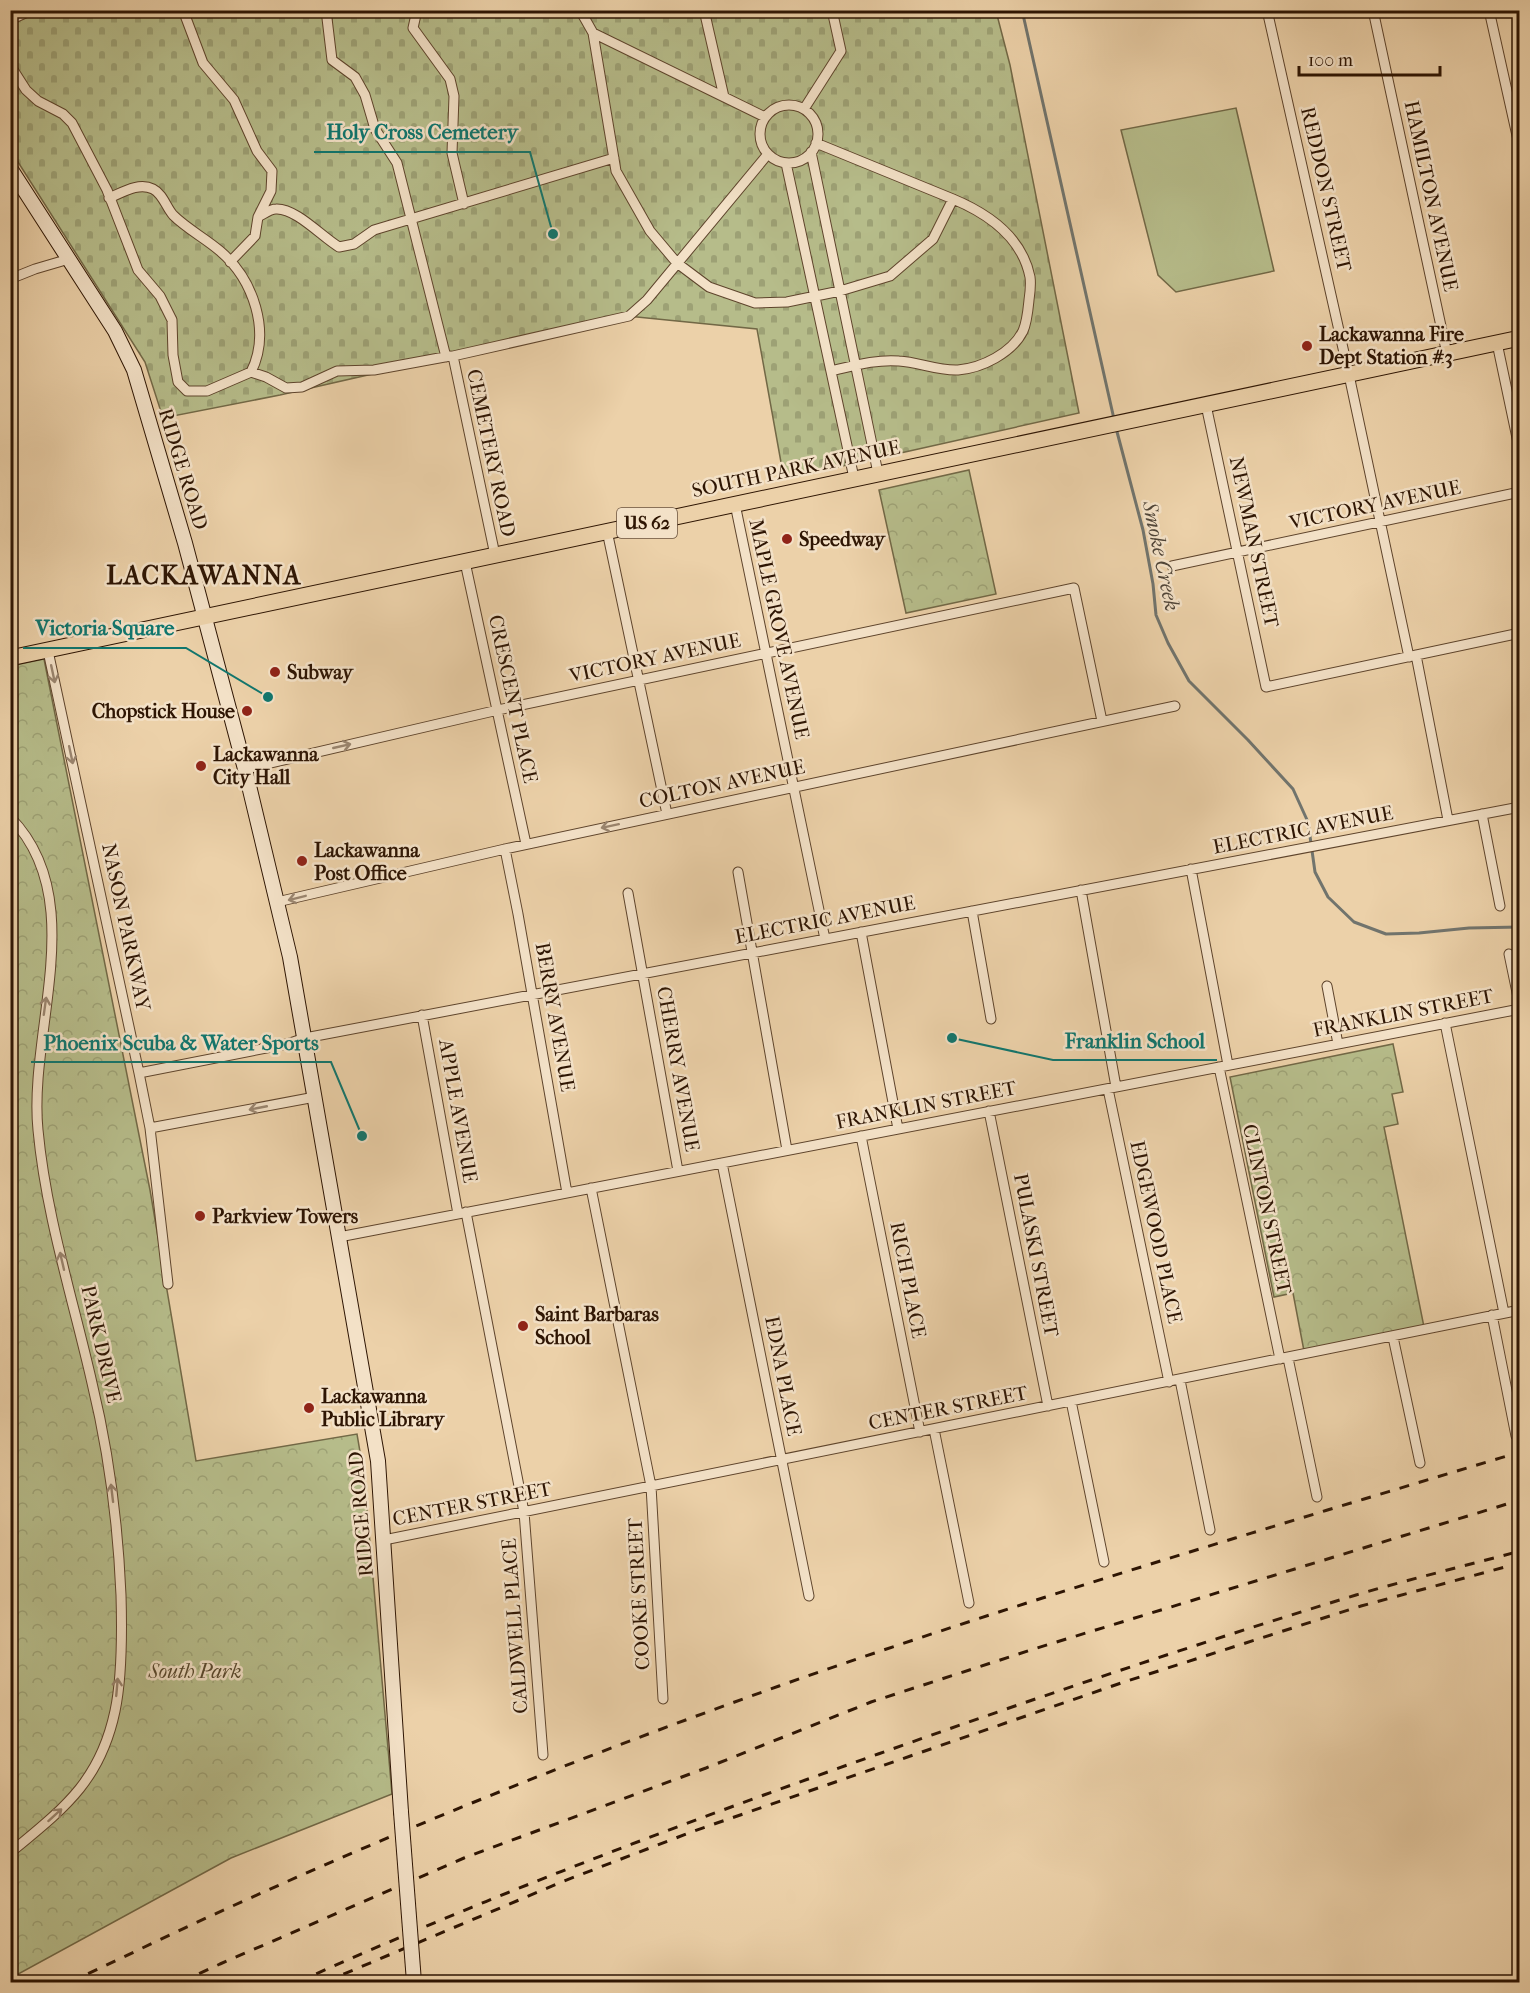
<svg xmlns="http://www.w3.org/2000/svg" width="1530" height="1993" font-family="'IM FELL French Canon',serif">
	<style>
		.grass { fill: #b6bc8a; stroke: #726846; stroke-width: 1.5 }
		.cemetery { fill: url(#cemetery-stones); stroke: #726846; stroke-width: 1.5 }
		.park { fill: url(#park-crowns); stroke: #726846; stroke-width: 1.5 }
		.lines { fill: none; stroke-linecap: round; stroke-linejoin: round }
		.stream { stroke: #71746d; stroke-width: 3 }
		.street-casing { stroke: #5e442c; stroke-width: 11 }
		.secondary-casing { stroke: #2e1503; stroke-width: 16 }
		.primary-casing { stroke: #2e1503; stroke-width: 17 }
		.street { stroke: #f3e1c7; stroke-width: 9 }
		.secondary { stroke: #f3e1c7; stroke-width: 14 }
		.primary { stroke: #ecd1a9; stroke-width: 15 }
		.rail { stroke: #2e1503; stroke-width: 3; stroke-dasharray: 10 10; stroke-linecap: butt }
		.secondary-bridge-casing { stroke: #2e1503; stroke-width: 16; stroke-linecap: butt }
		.secondary-bridge { stroke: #f3e1c7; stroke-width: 14 }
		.oneway { stroke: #9a856f }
		.poi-dot { fill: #8f2418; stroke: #f3e1c7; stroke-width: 2 }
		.labels { text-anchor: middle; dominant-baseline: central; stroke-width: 5; stroke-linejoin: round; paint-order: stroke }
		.shield { fill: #f3e1c7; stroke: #69523e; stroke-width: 1.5 }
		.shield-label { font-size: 18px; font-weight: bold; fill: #2e1503 }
		.street-label { font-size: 20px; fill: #2e1503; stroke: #f3e1c7 }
		.poi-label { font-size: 20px; font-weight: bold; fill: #2e1503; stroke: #f3e1c7; text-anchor: start }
		.park-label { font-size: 20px; font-style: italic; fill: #57472c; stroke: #f3e1c7 }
		.water-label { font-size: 21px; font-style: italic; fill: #504538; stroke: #f3e1c7 }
		.district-label { font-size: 26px; font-weight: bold; letter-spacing: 1.5px; fill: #2e1503; stroke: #f3e1c7 }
		.leader { fill: none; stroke: #0f766e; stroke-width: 2 }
		.callout-dot { fill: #0f766e; stroke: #f3e1c7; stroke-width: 2 }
		.callout-label { font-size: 21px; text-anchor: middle; font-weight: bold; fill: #0f766e; stroke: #f3e1c7; stroke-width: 5; stroke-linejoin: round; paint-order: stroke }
	</style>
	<defs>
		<pattern id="cemetery-stones" width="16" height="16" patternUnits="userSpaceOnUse" patternTransform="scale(1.5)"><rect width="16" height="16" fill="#b6bc8a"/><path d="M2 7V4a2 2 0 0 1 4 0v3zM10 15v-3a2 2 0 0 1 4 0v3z" fill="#9da175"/></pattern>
		<pattern id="park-crowns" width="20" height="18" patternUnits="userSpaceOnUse" patternTransform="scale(1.5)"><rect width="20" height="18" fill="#b6bc8a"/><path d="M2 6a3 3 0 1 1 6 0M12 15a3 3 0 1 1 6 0" fill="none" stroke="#9da175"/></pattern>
	</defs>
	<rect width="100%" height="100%" fill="#ecd1a9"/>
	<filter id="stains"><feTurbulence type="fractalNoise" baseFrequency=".00333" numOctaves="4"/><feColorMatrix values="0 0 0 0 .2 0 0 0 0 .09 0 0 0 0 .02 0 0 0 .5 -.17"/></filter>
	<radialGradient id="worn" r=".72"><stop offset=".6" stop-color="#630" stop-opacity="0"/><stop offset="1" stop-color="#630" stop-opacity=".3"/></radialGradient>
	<!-- grass -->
	<path class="grass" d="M1236 108 1274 271 1176 292 1158 275 1121 130Z"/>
	<!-- cemetery -->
	<path class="cemetery" d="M11 11H996L1010 65 1079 413 784 479 757 329 627 316 280 395 163 418 145 362 11 151Z"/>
	<!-- park -->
	<path class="park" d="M969 470 996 594 906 613 879 490Z
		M44 659 150 1190 196 1461 357 1434 364 1475 392 1794 231 1858 11 1978 10 666Z
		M1393 1044 1403 1092 1392 1094 1398 1124 1384 1127 1424 1327 1304 1351 1293 1293 1274 1297 1230 1077Z"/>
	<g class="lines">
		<!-- stream -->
		<path class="stream" d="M1022 10 1114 419
			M1116 428 1143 530 1153 584 1156 615 1168 643 1189 681 1248 740 1293 789 1308 822 1315 872 1328 897 1354 922 1386 934 1419 933 1469 928 1520 927"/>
		<defs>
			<path id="street" d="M183 10 203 63 234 100 257 151 272 171 271 191 258 217 255 236 230 262
				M326 10 332 60 355 77 365 95 375 129 397 163 446 357
				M417 10 413 28 450 79 454 96 452 153 464 204
				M580 10 593 33 765 117
				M704 10 724 97
				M1267 10 1349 375 1409 657
				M1373 10 1447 354
				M1489 10 1520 149
				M10 20 32 10
				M593 33 616 171 650 231 677 263 709 287 755 303 787 302 840 291 890 276 933 239 953 199 816 143
				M10 65 26 90 38 101 63 114 72 123 107 190 138 270 160 296 172 320 173 355 178 382 187 391H207L251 372C271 332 254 280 220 251 205 238 187 229 173 215 166 207 163 194 153 189 139 182 123 192 109 198
				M760 134a29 29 0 1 1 58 0a29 29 0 1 1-58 0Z
				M804 109 841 51 832 10
				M811 152 878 473
				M786 163 854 478
				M258 217C264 214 270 209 276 209 296 208 322 237 339 247L354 244 374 230 614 158
				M10 279 35 269 69 259
				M1497 343 1520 452
				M831 371C853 366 876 359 899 361 918 362 938 371 958 370 982 368 1012 353 1023 331 1027 322 1028 310 1029 300 1030 293 1031 284 1030 277 1022 237 989 214 953 199
				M251 372 266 377 286 388 302 387 337 371 374 370 450 356
				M1206 405 1266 687 1520 633
				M735 504 825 939
				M607 531 667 814
				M495 555 453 356 629 316 647 300 768 154
				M465 562 526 844
				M1172 566 1520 492
				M48 651 139 1073 150 1128 168 1284
				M1416 655 1448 820
				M245 769 498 710 1074 588 1102 721
				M1482 814 1500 906
				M10 817C91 899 28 1031 38 1130 46 1216 73 1299 92 1383 109 1453 118 1524 121 1595 122 1629 122 1678 115 1711 100 1782 63 1809 10 1853
				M505 849 518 914 567 1193
				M1191 869 1228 1065
				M738 872 787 1150
				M1081 890 1116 1087
				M628 893 678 1171
				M277 902 505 849 1175 706
				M972 911 991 1019
				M861 932 898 1129
				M1509 954 1520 1007
				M1327 986 1338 1044
				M422 1015 458 1214
				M1445 1023 1504 1313
				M1219 1067 1280 1359
				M139 1073 287 1044 305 1038 1520 807
				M1108 1089 1169 1382
				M989 1111 1048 1406
				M150 1128 315 1097
				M861 1136 920 1432
				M722 1163 809 1596
				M591 1188 651 1486 663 1699
				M466 1212 524 1512 543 1755
				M339 1237 1520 1009
				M1492 1315 1516 1436
				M1393 1337 1420 1463
				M1288 1358 1317 1497
				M1180 1380 1210 1530
				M1071 1401 1104 1562
				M934 1429 969 1603
				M384 1540 1520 1310"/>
			<path id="secondary" d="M10 168 115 331 134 370 185 543 245 769 290 957 378 1461 401 1812"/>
			<path id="primary" d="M10 658 1520 338"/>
		</defs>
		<!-- street casing -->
		<use href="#street" class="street-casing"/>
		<!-- secondary casing -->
		<use href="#secondary" class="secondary-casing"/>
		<!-- primary casing -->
		<use href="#primary" class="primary-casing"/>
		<!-- street -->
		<use href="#street" class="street"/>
		<!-- secondary -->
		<use href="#secondary" class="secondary"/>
		<!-- primary -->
		<use href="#primary" class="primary"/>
		<!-- rail -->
		<path class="rail" d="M70 1982C129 1955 187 1926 246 1900 420 1821 600 1750 779 1686 1023 1600 1272 1527 1520 1452
			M181 1982 220 1964 464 1858 706 1768 871 1702 1037 1648 1520 1500
			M298 1982C484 1898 675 1826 867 1758 1029 1700 1192 1645 1356 1595 1410 1579 1465 1566 1520 1551
			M325 1982 564 1881 694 1831 1121 1683 1361 1606 1520 1563"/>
		<defs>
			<path id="secondary-bridge" d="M401 1812 414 1982"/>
		</defs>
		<!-- secondary-bridge casing -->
		<use href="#secondary-bridge" class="secondary-bridge-casing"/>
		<!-- secondary-bridge -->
		<use href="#secondary-bridge" class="secondary-bridge"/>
	</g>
	<!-- one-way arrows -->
	<defs><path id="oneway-shaft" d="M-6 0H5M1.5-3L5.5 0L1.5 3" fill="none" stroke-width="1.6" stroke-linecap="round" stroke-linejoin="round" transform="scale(1.5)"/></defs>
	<g class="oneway">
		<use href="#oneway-shaft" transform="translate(53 674) rotate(78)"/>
		<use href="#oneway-shaft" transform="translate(342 746) rotate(-13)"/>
		<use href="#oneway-shaft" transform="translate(71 755) rotate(78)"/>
		<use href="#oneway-shaft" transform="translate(610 826) rotate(168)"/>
		<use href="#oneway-shaft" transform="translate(297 898) rotate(166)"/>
		<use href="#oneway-shaft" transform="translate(45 1006) rotate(-82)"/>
		<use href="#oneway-shaft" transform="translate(258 1108) rotate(169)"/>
		<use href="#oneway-shaft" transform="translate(62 1261) rotate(-103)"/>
		<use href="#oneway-shaft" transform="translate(112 1493) rotate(-97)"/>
		<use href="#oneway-shaft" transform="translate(117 1687) rotate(-85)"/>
		<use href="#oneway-shaft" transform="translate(55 1815) rotate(-42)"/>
	</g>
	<!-- markers -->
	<g class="poi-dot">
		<circle cx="1307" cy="346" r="6"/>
		<circle cx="787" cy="539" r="6"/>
		<circle cx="275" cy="672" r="6"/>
		<circle cx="247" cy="711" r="6"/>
		<circle cx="201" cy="766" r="6"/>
		<circle cx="302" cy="861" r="6"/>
		<circle cx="200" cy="1216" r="6"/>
		<circle cx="523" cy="1326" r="6"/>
		<circle cx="309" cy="1408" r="6"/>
	</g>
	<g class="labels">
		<!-- shield labels -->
		<rect class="shield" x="617" y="508" width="60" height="30" rx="4.5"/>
		<g class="shield-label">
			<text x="647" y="523">US 62</text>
		</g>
		<!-- street labels -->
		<g class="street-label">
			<text transform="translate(1326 189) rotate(77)">REDDON STREET</text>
			<text transform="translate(1431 196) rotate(78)">HAMILTON AVENUE</text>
			<text transform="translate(491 453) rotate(78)">CEMETERY ROAD</text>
			<text transform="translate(183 469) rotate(73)">RIDGE ROAD</text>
			<text transform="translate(796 469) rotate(-12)">SOUTH PARK AVENUE</text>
			<text transform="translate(1375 505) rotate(-12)">VICTORY AVENUE</text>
			<text transform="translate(1254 542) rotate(78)">NEWMAN STREET</text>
			<text transform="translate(779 629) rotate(78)">MAPLE GROVE AVENUE</text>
			<text transform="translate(655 658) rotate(-12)">VICTORY AVENUE</text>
			<text transform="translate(513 699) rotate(78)">CRESCENT PLACE</text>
			<text transform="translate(722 784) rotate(-12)">COLTON AVENUE</text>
			<text transform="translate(1303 830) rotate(-11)">ELECTRIC AVENUE</text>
			<text transform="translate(825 920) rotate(-11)">ELECTRIC AVENUE</text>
			<text transform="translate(126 927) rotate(78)">NASON PARKWAY</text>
			<text transform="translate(1403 1013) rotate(-11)">FRANKLIN STREET</text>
			<text transform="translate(555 1017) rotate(80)">BERRY AVENUE</text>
			<text transform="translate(678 1069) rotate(80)">CHERRY AVENUE</text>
			<text transform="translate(926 1105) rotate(-11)">FRANKLIN STREET</text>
			<text transform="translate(458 1111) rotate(80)">APPLE AVENUE</text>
			<text transform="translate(1267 1209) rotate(78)">CLINTON STREET</text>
			<text transform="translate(1156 1232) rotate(78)">EDGEWOOD PLACE</text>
			<text transform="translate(1036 1255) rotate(79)">PULASKI STREET</text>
			<text transform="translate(908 1280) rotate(79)">RICH PLACE</text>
			<text transform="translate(101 1344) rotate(77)">PARK DRIVE</text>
			<text transform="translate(783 1376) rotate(79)">EDNA PLACE</text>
			<text transform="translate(948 1408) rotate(-11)">CENTER STREET</text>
			<text transform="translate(472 1504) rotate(-11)">CENTER STREET</text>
			<text transform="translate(361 1514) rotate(-95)">RIDGE ROAD</text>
			<text transform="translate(639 1594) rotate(-93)">COOKE STREET</text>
			<text transform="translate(515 1626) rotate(-94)">CALDWELL PLACE</text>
		</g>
		<!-- poi labels -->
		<g class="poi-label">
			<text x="1319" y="334">Lackawanna Fire<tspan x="1319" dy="23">Dept Station #3</tspan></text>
			<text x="799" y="539">Speedway</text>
			<text x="287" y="672">Subway</text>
			<text x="235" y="711" text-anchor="end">Chopstick House</text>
			<text x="213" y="754">Lackawanna<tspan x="213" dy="23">City Hall</tspan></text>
			<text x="314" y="850">Lackawanna<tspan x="314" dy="23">Post Office</tspan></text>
			<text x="212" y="1216">Parkview Towers</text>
			<text x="535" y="1314">Saint Barbaras<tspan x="535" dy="23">School</tspan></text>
			<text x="321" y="1396">Lackawanna<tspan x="321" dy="23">Public Library</tspan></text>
		</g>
		<!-- park labels -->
		<g class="park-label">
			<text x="195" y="1671">South Park</text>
		</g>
		<!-- water labels -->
		<g class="water-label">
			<text transform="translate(1161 556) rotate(78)">Smoke Creek</text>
		</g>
		<!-- district labels -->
		<g class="district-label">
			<text x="204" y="575">LACKAWANNA</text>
		</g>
	</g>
	<!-- callouts -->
	<path class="leader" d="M553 234L530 152H314M268 697L186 648H23M952 1038L1053 1060H1217M362 1136L331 1062H31"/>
	<g class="callout-dot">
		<circle cx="553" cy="234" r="6"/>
		<circle cx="268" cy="697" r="6"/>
		<circle cx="952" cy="1038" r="6"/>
		<circle cx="362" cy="1136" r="6"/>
	</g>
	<g class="callout-label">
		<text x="422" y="139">Holy Cross Cemetery</text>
		<text x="105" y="635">Victoria Square</text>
		<text x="1135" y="1048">Franklin School</text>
		<text x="181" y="1050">Phoenix Scuba &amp; Water Sports</text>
	</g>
	<!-- margin -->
	<rect width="1530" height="1993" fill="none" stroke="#ecd1a9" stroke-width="36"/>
	<rect x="12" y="12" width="1506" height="1969" fill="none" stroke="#2e1503" stroke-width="3"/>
	<rect x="18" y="18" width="1494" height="1957" fill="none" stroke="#2e1503" stroke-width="1.5"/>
	<!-- scale -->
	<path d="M1299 66v9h141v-9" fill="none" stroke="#2e1503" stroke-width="3"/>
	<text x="1308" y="66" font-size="18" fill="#2e1503" stroke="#f3e1c7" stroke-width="4.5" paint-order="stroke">100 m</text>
	<rect width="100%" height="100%" filter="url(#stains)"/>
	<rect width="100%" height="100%" fill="url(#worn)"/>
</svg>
